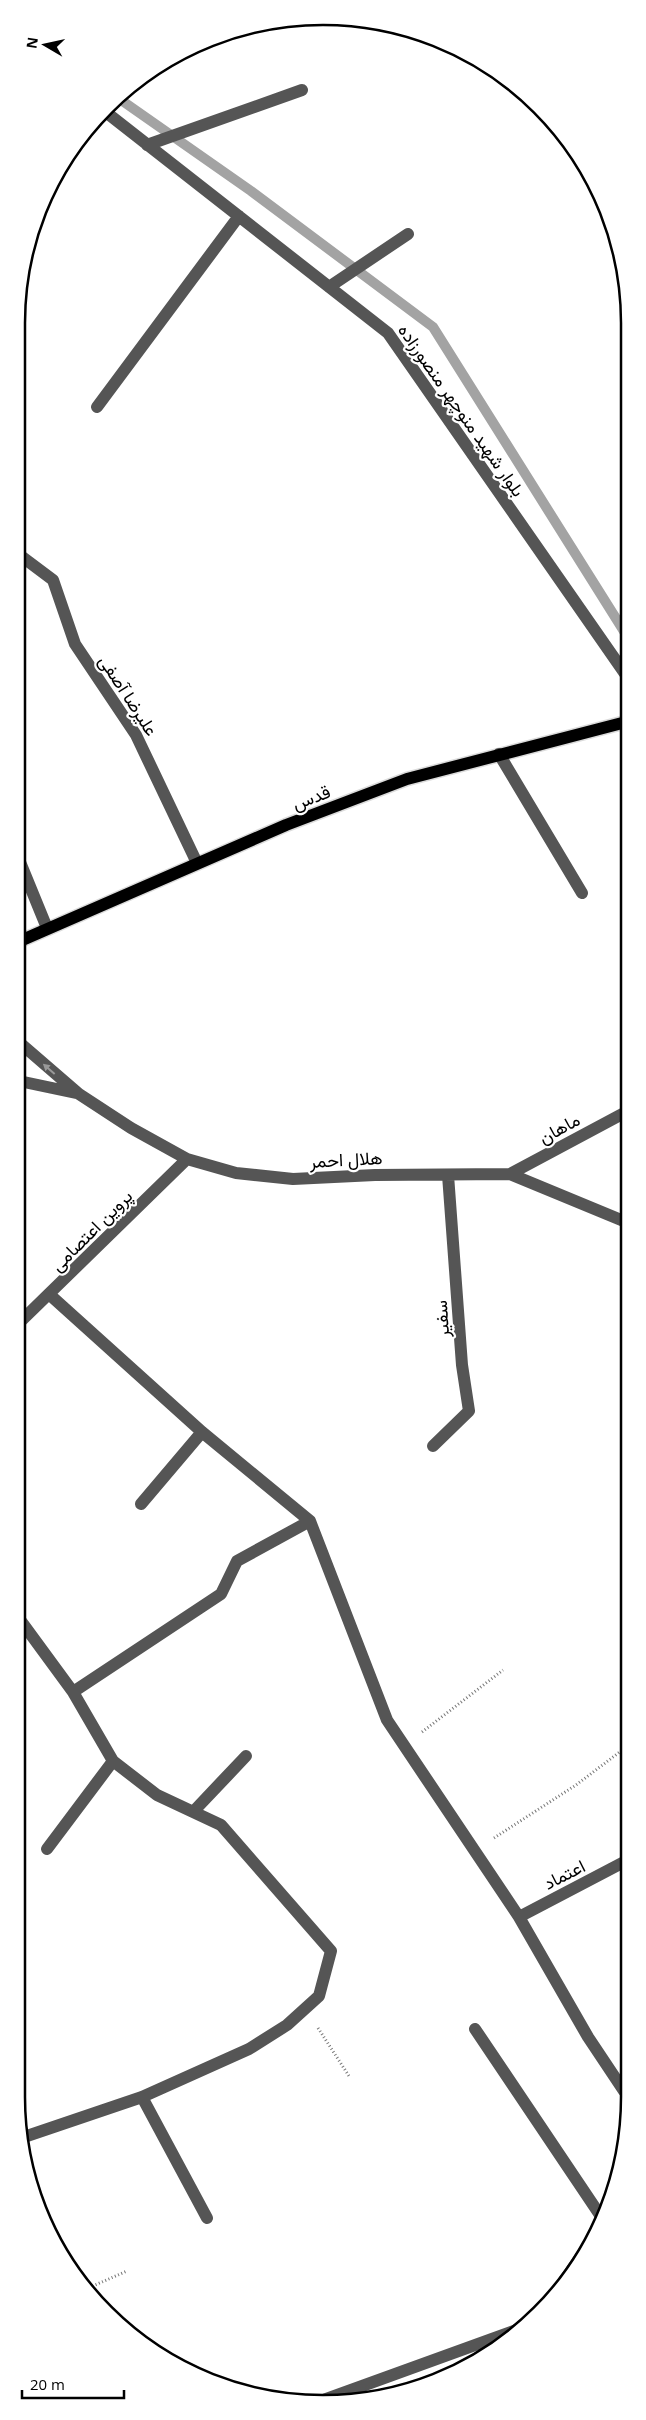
<svg xmlns="http://www.w3.org/2000/svg" width="646" height="2420" font-family="'Open Sans',Vazirmatn,sans-serif">
	<style>
		.lines { fill: none; stroke-linecap: round; stroke-linejoin: round }
		.stream { stroke: #a3a3a3; stroke-width: 10 }
		.major-casing { stroke: #dbdbdb; stroke-width: 15 }
		.path { stroke: #777; stroke-width: 3; stroke-dasharray: 1 2.5; stroke-linecap: butt }
		.minor { stroke: #555; stroke-width: 12 }
		.major { stroke: #000; stroke-width: 12 }
		.oneway { fill: #999 }
		.labels { text-anchor: middle; dominant-baseline: central; stroke-width: 4.5; stroke-linejoin: round; paint-order: stroke }
		.street-label { font-size: 18px; fill: #000; stroke: #fff }
		.rim { fill: none; stroke: #000; stroke-width: 2.5 }
	</style>
	<rect width="100%" height="100%" fill="#fff"/>
	<g class="lines">
		<!-- stream -->
		<path class="stream" d="M121 100 251 191 433 327 627 636"/>
		<defs>
			<path id="major" d="M20 941 286 825 407 779 626 722"/>
		</defs>
		<!-- major casing -->
		<use href="#major" class="major-casing"/>
		<!-- path -->
		<path class="path" d="M422 1732 503 1670
			M494 1838 576 1785 625 1748
			M318 2028 349 2076
			M86 2289 127 2271"/>
		<!-- minor -->
		<path class="minor" d="M107 113 388 333 626 675
			M147 145 302 90
			M329 287 408 234
			M97 407 239 216
			M21 556 53 580 75 644 136 735 197 863
			M499 754 582 893
			M20 862 47 928
			M20 1043 79 1094 131 1128 187 1159 236 1173 293 1179 375 1175 510 1174 626 1222
			M19 1081 76 1093
			M510 1174 626 1112
			M50 1295 202 1432 310 1521 387 1720 519 1917 588 2037 624 2091
			M19 1323 187 1159
			M433 1446 469 1411 462 1365 448 1175
			M141 1504 202 1432
			M18 1617 73 1692 113 1761 157 1795 221 1825 331 1951 319 1996 287 2025 249 2049 142 2097 24 2137
			M73 1692 221 1594 237 1561 310 1521
			M193 1812 246 1756
			M47 1849 113 1761
			M519 1917 624 1862
			M475 2029 600 2215
			M142 2097 207 2218
			M562 2284 586 2249
			M318 2402 522 2328"/>
		<!-- major -->
		<use href="#major" class="major"/>
	</g>
	<!-- one-way arrows -->
	<defs><path id="oneway-solid" d="M-6-.8H1V-3.2L6.5 0L1 3.2V.8H-6Z" transform="scale(1.25)"/></defs>
	<use class="oneway" href="#oneway-solid" transform="translate(49 1069) rotate(-139)"/>
	<g class="labels">
		<!-- street labels -->
		<g class="street-label">
			<text transform="translate(462 410) rotate(55)">بلوار شهید منوچهر منصورزاده</text>
			<text transform="translate(129 695) rotate(57)">علیرضا آصفی</text>
			<text transform="translate(311 797) rotate(-21)">قدس</text>
			<text transform="translate(559 1128) rotate(-29)">ماهان</text>
			<text transform="translate(346 1159) rotate(-3)">هلال احمر</text>
			<text transform="translate(91 1230) rotate(-45)">پروین اعتصامی</text>
			<text transform="translate(441 1319) rotate(-94)">سفیر</text>
			<text transform="translate(564 1874) rotate(-27)">اعتماد</text>
		</g>
	</g>
	<!-- crop -->
	<path d="M0 0H646V2420H0ZM323 25H323A298 298 0 0 1 621 323V2097A298 298 0 0 1 323 2395H323A298 298 0 0 1 25 2097V323A298 298 0 0 1 323 25Z" fill="#fff" fill-rule="evenodd"/>
	<path class="rim" d="M323 25H323A298 298 0 0 1 621 323V2097A298 298 0 0 1 323 2395H323A298 298 0 0 1 25 2097V323A298 298 0 0 1 323 25Z"/>
	<!-- north arrow -->
	<g transform="translate(45 45) rotate(279)" stroke="#ffffff" stroke-width="4" paint-order="stroke">
	<path d="M0-4L9 19L0 12L-9 19Z" fill="#000000"/>
	<text y="-8" font-size="14" font-weight="bold" text-anchor="middle" fill="#000000">N</text>
	</g>
	<!-- scale -->
	<path d="M22 2390v8h102v-8" fill="none" stroke="#000000" stroke-width="2.5"/>
	<text x="30" y="2390" font-size="15" fill="#000000" stroke="#ffffff" stroke-width="4" paint-order="stroke">20 m</text>
</svg>
